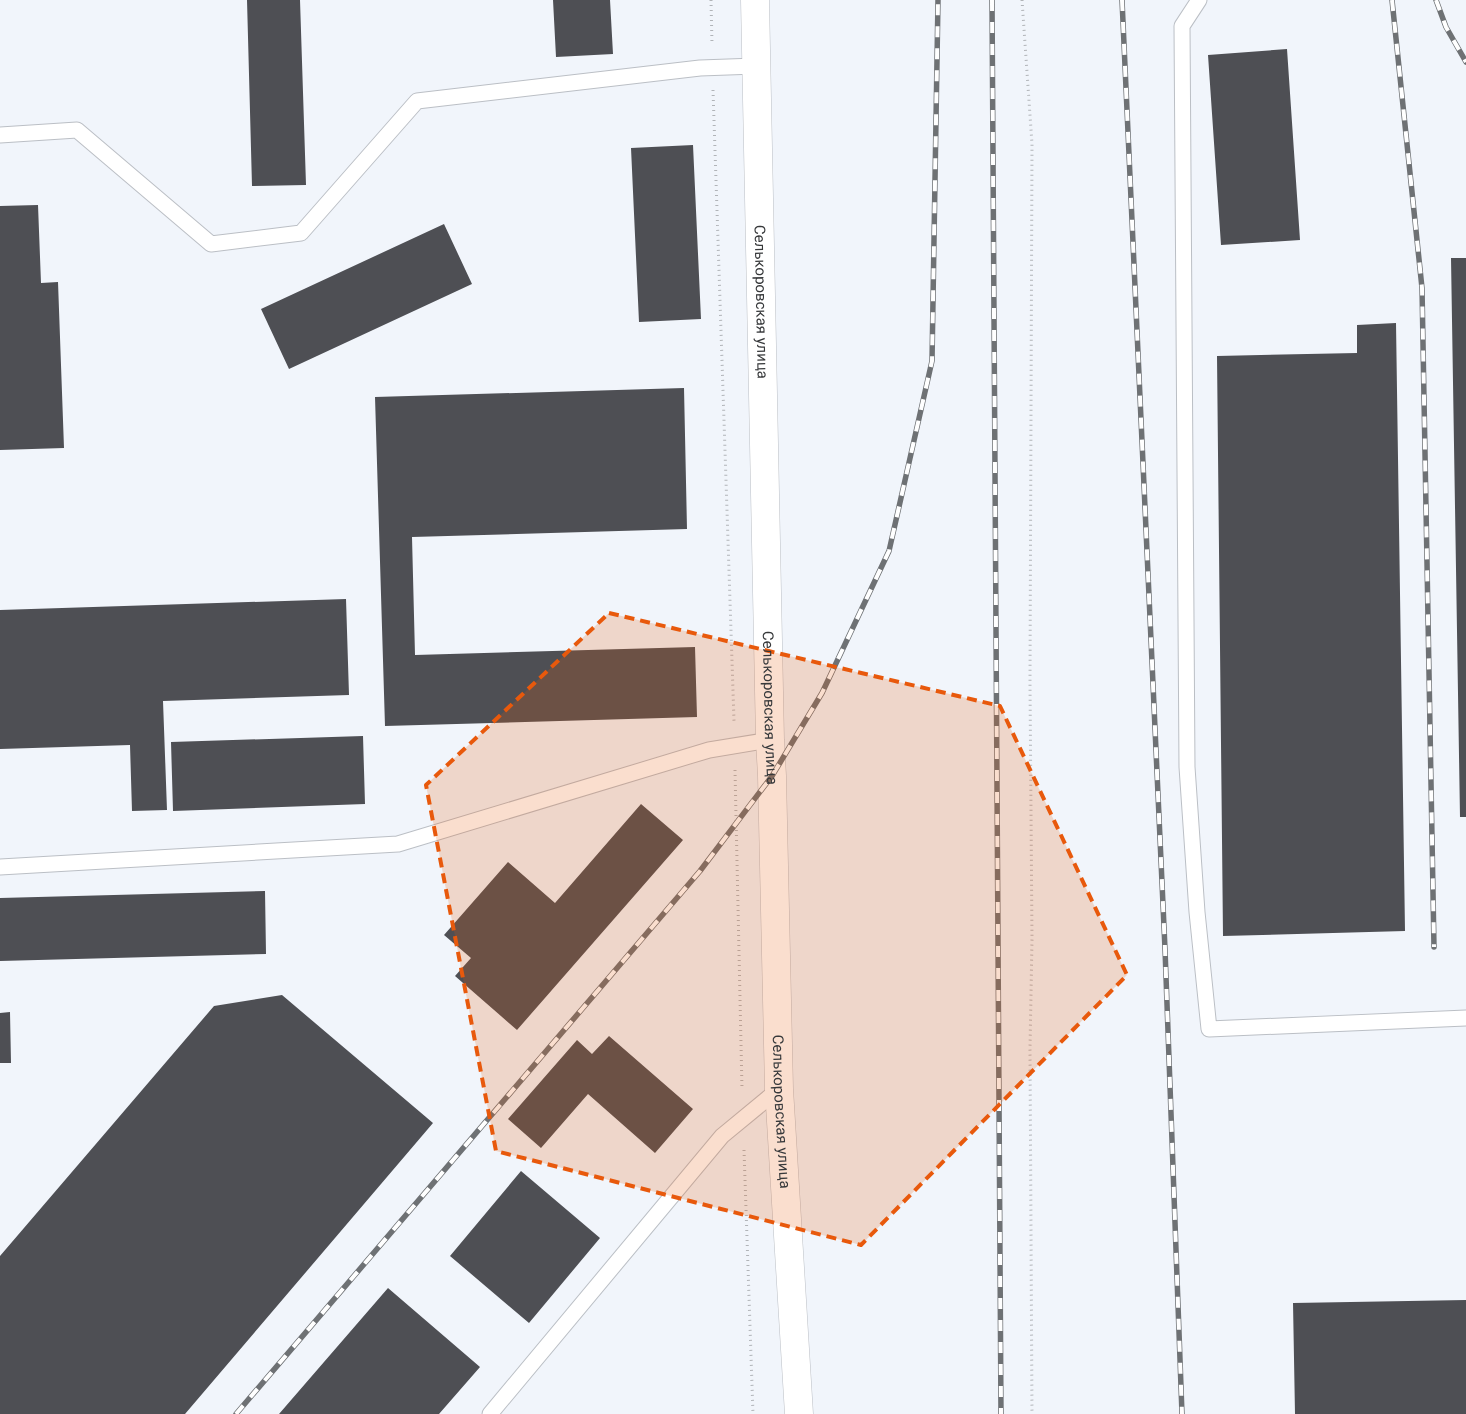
<svg xmlns="http://www.w3.org/2000/svg" width="1466" height="1414" font-family="Roboto,sans-serif">
	<style>
		.building { fill: #4e4f54 }
		.lines { fill: none; stroke-linecap: round; stroke-linejoin: round }
		.service-casing { stroke: #bbbfc5; stroke-width: 17 }
		.primary-casing { stroke: #bbbfc5; stroke-width: 29 }
		.path { stroke: #b1b4b8; stroke-width: 3; stroke-dasharray: 1 4; stroke-linecap: butt }
		.service { stroke: #fff; stroke-width: 15 }
		.primary { stroke: #fff; stroke-width: 28 }
		.rail-casing { stroke: #6e7174; stroke-width: 5.5 }
		.rail { stroke: #fff; stroke-width: 4; stroke-dasharray: 11; stroke-linecap: butt }
		.marked { fill: #e8590c; fill-opacity: 0.2; stroke: #e8590c; stroke-width: 4; stroke-dasharray: 10 6; stroke-linejoin: round }
		.labels { text-anchor: middle; dominant-baseline: central; stroke-width: 5; stroke-linejoin: round; paint-order: stroke }
		.street-label { font-size: 15px; fill: #37393b; stroke: #fff }
	</style>
	<rect width="100%" height="100%" fill="#f1f5fb"/>
	<!-- building -->
	<path class="building" d="M247 0H300L306 185 252 186Z
		M553 0H610L613 54 556 57Z
		M1287 49 1300 240 1221 245 1208 55Z
		M693 145 701 319 639 322 631 148Z
		M38 205 41 283 58 282 64 448 0 450V206Z
		M444 224 472 284 289 369 261 309Z
		M1451 258H1466V817H1460Z
		M1396 323 1405 931 1223 936 1217 356 1357 353V325Z
		M684 388 687 529 412 537 415 655 695 647 697 717 385 726 375 397Z
		M346 599 349 695 163 701 167 810 132 811 130 745 0 749V610Z
		M363 736 365 804 173 811 171 742Z
		M641 804 683 840 517 1030 455 976 471 958 444 935 508 862 555 903Z
		M265 891 266 954 0 961V898Z
		M282 995 433 1123 185 1414H0V1256L214 1006Z
		M10 1012 11 1063H0V1013Z
		M609 1036 693 1109 655 1153 588 1094 541 1148 508 1119 577 1040 592 1054Z
		M521 1171 600 1238 529 1323 450 1256Z
		M388 1288 480 1367 439 1414H279Z
		M1466 1300V1414H1295L1293 1303Z"/>
	<g class="lines">
		<defs>
			<path id="service" d="M1199 0 1182 26 1187 767 1197 912 1209 1029 1466 1018
				M0 135 77 130 211 244 301 233 417 101 700 68 756 66
				M0 867 398 844 709 750 770 740
				M490 1414 722 1136 779 1089"/>
			<g id="primary">
				<path id="s1" d="M755 0 770 740 772 776 779 1089 799 1414"/>
			</g>
		</defs>
		<!-- service casing -->
		<use href="#service" class="service-casing"/>
		<!-- primary casing -->
		<use href="#primary" class="primary-casing"/>
		<!-- path -->
		<path class="path" d="M711 0 712 44
			M1022 0 1032 144 1030 683 1032 939 1030 1049 1032 1414
			M713 90 734 721
			M735 770 742 1089
			M744 1150 753 1414"/>
		<!-- service -->
		<use href="#service" class="service"/>
		<!-- primary -->
		<use href="#primary" class="primary"/>
		<defs>
			<path id="rail" d="M992 0 1001 1414
				M1122 0 1165 949 1182 1414
				M1392 0 1422 288 1434 947
				M1436 0 1446 27 1466 62
				M236 1414 700 871 772 776 822 693 889 551 932 361 938 0"/>
		</defs>
		<!-- rail casing -->
		<use href="#rail" class="rail-casing"/>
		<!-- rail -->
		<use href="#rail" class="rail"/>
	</g>
	<!-- marked area -->
	<path class="marked" d="M609 613 1000 706 1127 975 861 1245 496 1151 426 785Z"/>
	<g class="labels">
		<!-- street labels -->
		<g class="street-label">
			<text stroke="none"><textPath href="#s1" startOffset="302">Селькоровская улица</textPath></text>
			<text stroke="none"><textPath href="#s1" startOffset="708">Селькоровская улица</textPath></text>
			<text stroke="none"><textPath href="#s1" startOffset="1112">Селькоровская улица</textPath></text>
		</g>
	</g>
</svg>
